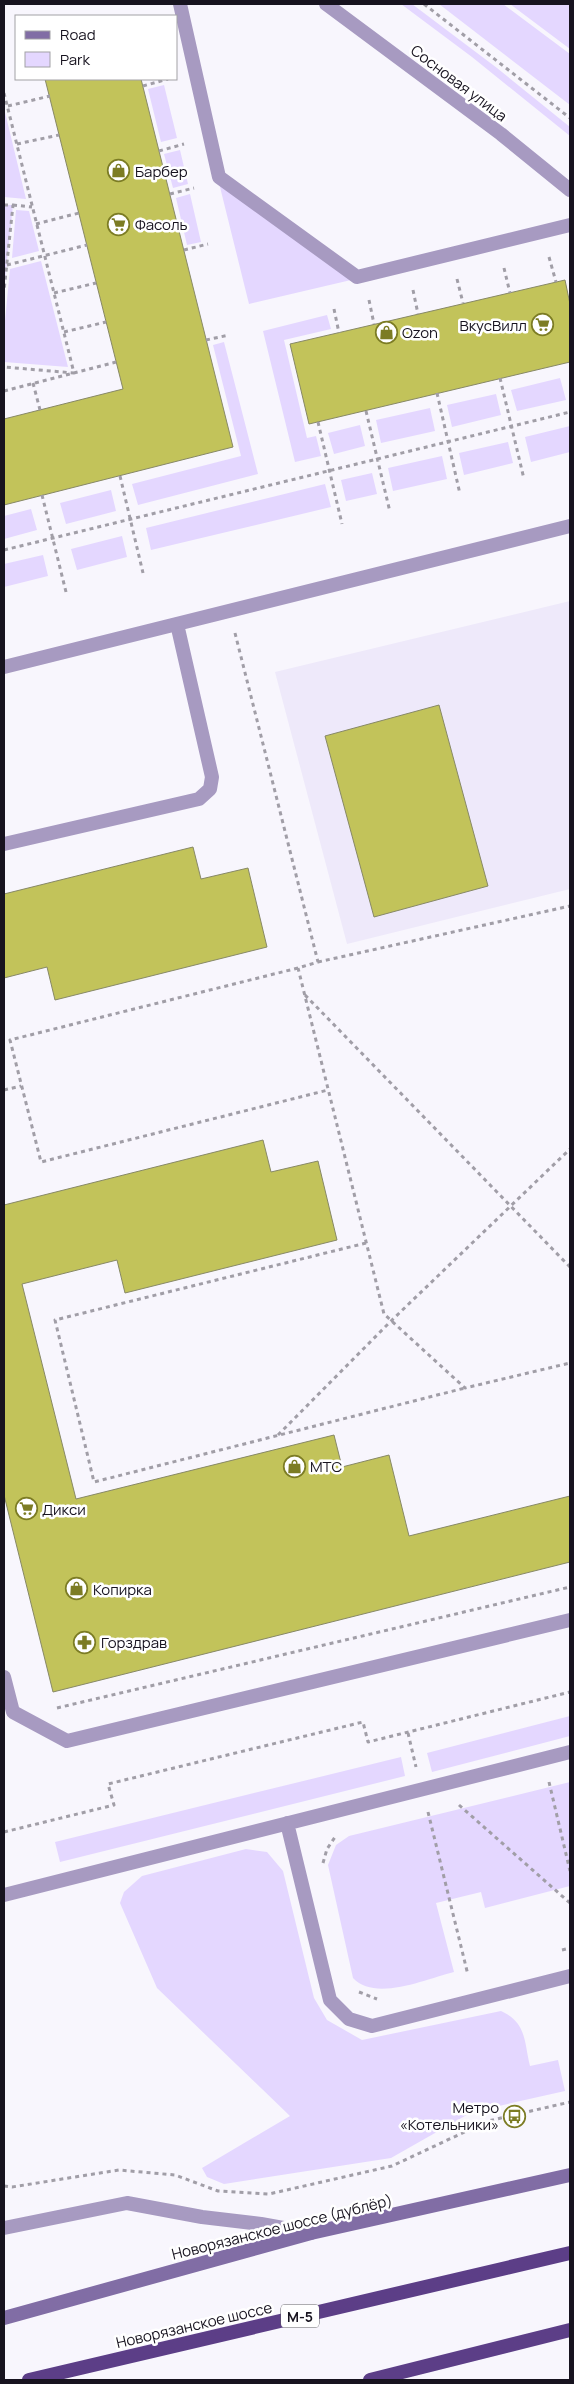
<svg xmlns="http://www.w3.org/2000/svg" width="574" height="2384" font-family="Manrope,sans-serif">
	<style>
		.built { fill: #eee9fa }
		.green { fill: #e4d7ff }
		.building { fill: #c2c35a; stroke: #878866 }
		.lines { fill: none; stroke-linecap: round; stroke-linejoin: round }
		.path { stroke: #a19ea7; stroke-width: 3; stroke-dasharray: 4 4; stroke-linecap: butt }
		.service { stroke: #a79ac1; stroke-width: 14 }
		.minor { stroke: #a79ac1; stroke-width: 14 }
		.secondary { stroke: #816da5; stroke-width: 14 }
		.trunk { stroke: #5c3e87; stroke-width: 14 }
		.labels { text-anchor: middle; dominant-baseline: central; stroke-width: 5; stroke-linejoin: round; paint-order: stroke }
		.shield { fill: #fff; stroke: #5d5a62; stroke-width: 1 }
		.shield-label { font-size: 14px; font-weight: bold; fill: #17131f }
		.street-label { font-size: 15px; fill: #17131f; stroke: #fff }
		.poi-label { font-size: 15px; fill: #17131f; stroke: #fff; text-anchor: start }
	</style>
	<rect width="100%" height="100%" fill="#f8f6fd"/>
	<!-- built -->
	<path class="built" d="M570 601V889L347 944 275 672Z"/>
	<!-- green -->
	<path class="green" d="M401 4H412L497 68 570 127V136L472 57Z
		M439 4H503L570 54V105Z
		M510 4H570V49Z
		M164 85 177 138 161 142 148 89Z
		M4 108 26 199 4 197Z
		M180 150 188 184 173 188 164 154Z
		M219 183 351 280 249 304Z
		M190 194 201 242 187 245 176 198Z
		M4 205H13L4 289Z
		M16 210 29 211 39 251 12 258Z
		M41 261 68 367 4 362V331L10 269Z
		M327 315 331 329 284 340 307 438 316 436 321 456 295 462 263 331Z
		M224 342 258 474 138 505 132 484 241 456 213 345Z
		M560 378 566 400 517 411 511 390Z
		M496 394 501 415 452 427 447 405Z
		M430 408 435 431 381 443 376 420Z
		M360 425 365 446 334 454 328 433Z
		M570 426V452L531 462 525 437Z
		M508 442 513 463 464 475 459 453Z
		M442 456 447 479 393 491 388 468Z
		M372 473 377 494 346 501 341 480Z
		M325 484 331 507 151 550 146 528Z
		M111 490 116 511 66 524 60 503Z
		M31 509 37 530 4 539V516Z
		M122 536 127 557 77 570 71 549Z
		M43 555 48 576 4 587V564Z
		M570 1716V1736L432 1772 427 1753Z
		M401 1757 405 1776 60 1862 55 1842Z
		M570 1782V1886L485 1908 481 1892 436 1903 454 1972C426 1979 375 2002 353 1978L328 1865 336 1845 349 1836Z
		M246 1849 267 1852 283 1871 314 1998 327 2020 362 2040 501 2011C527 2023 524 2042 530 2066L558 2060 565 2091 472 2112 391 2158 224 2184 207 2177 202 2168 290 2116 157 1988 120 1903 124 1892 142 1876Z"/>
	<!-- building -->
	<path class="building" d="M45 79H141L233 447 4 505V419L123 389Z
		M565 280 570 304V362L309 424 290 344Z
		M439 705 488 886 374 917 325 736Z
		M193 847 201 879 248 868 267 947 55 1000 47 967 4 978V894Z
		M263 1140 271 1172 318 1161 337 1240 125 1293 117 1260 22 1284 76 1499 334 1435 342 1467 389 1455 409 1536 570 1496V1562L53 1692 4 1495V1205Z"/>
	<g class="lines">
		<!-- path -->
		<path class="path" d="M424 4 570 118
			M143 86 168 79
			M4 93 74 373 4 367
			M8 106 50 96
			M17 144 59 135
			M159 151 184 144
			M170 194 194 188
			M4 205H13L4 291
			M13 205 32 207
			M36 224 79 213
			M184 250 208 244
			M549 257 556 282
			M7 265 87 245
			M504 268 510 293
			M457 279 463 303
			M413 290 418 314
			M54 293 96 283
			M369 300 374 324
			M334 309 339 333
			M64 332 106 322
			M206 340 229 335
			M500 378 524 479
			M33 383 40 410
			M4 391 116 362
			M437 393 460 494
			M366 411 390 512
			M318 422 342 524
			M120 476 143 573
			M42 495 66 592
			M4 550 570 412
			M235 633 318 962 298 968 384 1314 465 1388 570 1363
			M318 962 570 906
			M298 968 10 1040 41 1162 328 1090
			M305 995 570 1267
			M4 1090 21 1086
			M366 1243 55 1320 94 1482 465 1388
			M278 1435 391 1321 570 1149
			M57 1708 570 1587
			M408 1733 416 1767
			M549 1782 570 1871
			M459 1805 570 1903
			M428 1812 468 1975
			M4 1832 114 1805 108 1784 363 1722 368 1742 570 1692
			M323 1863 327 1849 335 1837
			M562 1950 570 1948
			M359 1992 377 1999
			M4 2186 12 2187 119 2170 175 2175 218 2191 269 2194 392 2166 488 2121 570 2102"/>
		<!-- service -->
		<path class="service" d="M180 4 219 177 357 277 570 225
			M4 667 570 526
			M4 844 199 799 210 789 212 777 177 624
			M4 1677 13 1712 67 1741 570 1620
			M287 1823 330 2000 349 2019 372 2026 570 1976
			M4 1895 570 1752
			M4 2228 127 2203 202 2217 261 2224 311 2233"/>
		<!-- minor -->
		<path class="minor" d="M326 4 501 134 570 190"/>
		<!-- secondary -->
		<path class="secondary" d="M4 2318 311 2233 570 2175"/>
		<!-- trunk -->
		<path class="trunk" d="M29 2380 570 2253
			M370 2380 570 2330"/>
	</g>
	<!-- icons -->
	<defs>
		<symbol id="shop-ring" viewBox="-11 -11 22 22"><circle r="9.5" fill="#fff" stroke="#7c7c24" stroke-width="1.5"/><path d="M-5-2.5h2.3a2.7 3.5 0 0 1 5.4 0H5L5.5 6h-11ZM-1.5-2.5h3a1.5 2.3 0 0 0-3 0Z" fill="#7c7c24"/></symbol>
		<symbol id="supermarket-ring" viewBox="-11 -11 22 22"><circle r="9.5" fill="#fff" stroke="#7c7c24" stroke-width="1.5"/><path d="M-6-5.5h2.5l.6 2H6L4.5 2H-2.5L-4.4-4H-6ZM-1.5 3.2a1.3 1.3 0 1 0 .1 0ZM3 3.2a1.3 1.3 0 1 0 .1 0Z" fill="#7c7c24"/></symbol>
		<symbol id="pharmacy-ring" viewBox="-11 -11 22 22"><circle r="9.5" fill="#fff" stroke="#7c7c24" stroke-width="1.5"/><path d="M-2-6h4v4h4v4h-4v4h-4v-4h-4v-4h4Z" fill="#7c7c24"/></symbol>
		<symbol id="bus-ring" viewBox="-11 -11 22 22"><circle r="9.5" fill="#fff" stroke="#7c7c24" stroke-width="1.5"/><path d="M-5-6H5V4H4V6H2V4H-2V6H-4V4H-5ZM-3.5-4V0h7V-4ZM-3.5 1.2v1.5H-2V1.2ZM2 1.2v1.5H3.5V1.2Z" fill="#7c7c24"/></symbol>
	</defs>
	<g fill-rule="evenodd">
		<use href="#shop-ring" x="106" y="158" width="25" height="25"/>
		<use href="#supermarket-ring" x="106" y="212" width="25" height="25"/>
		<use href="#supermarket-ring" x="530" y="312" width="25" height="25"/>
		<use href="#shop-ring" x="374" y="320" width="25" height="25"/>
		<use href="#shop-ring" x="282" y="1454" width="25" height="25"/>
		<use href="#supermarket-ring" x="14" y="1496" width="25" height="25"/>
		<use href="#shop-ring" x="64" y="1576" width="25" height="25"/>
		<use href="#pharmacy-ring" x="72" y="1630" width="25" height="25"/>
		<use href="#bus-ring" x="502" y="2104" width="25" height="25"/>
	</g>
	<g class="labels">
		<!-- shield labels -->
		<rect class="shield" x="281" y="2304.5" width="38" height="23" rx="4"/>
		<g class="shield-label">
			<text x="300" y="2316">М-5</text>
		</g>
		<!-- street labels -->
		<g class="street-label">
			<text transform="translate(459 83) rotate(37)">Сосновая улица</text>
			<text transform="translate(282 2227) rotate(-14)">Новорязанское шоссе (дублёр)</text>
			<text transform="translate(194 2325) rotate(-13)">Новорязанское шоссе</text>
		</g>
		<!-- poi labels -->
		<g class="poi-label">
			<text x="135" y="171">Барбер</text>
			<text x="135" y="224">Фасоль</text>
			<text x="527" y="325" text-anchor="end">ВкусВилл</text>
			<text x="402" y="332">Ozon</text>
			<text x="310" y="1466">МТС</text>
			<text x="42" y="1509">Дикси</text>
			<text x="93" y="1589">Копирка</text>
			<text x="101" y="1642">Горздрав</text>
			<text x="499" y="2107" text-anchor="end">Метро<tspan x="499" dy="17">«Котельники»</tspan></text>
		</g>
	</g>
	<!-- border -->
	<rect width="574" height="2384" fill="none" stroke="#17131f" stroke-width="10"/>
	<!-- legend -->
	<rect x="15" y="15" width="162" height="65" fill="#ffffff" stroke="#a2a1a5"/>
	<rect x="25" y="31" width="25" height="8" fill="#816da5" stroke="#a2a1a5"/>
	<text x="60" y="40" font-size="15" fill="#17131f">Road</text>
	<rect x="25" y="52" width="25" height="15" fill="#e4d7ff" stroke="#a2a1a5"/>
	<text x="60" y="65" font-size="15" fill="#17131f">Park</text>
</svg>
